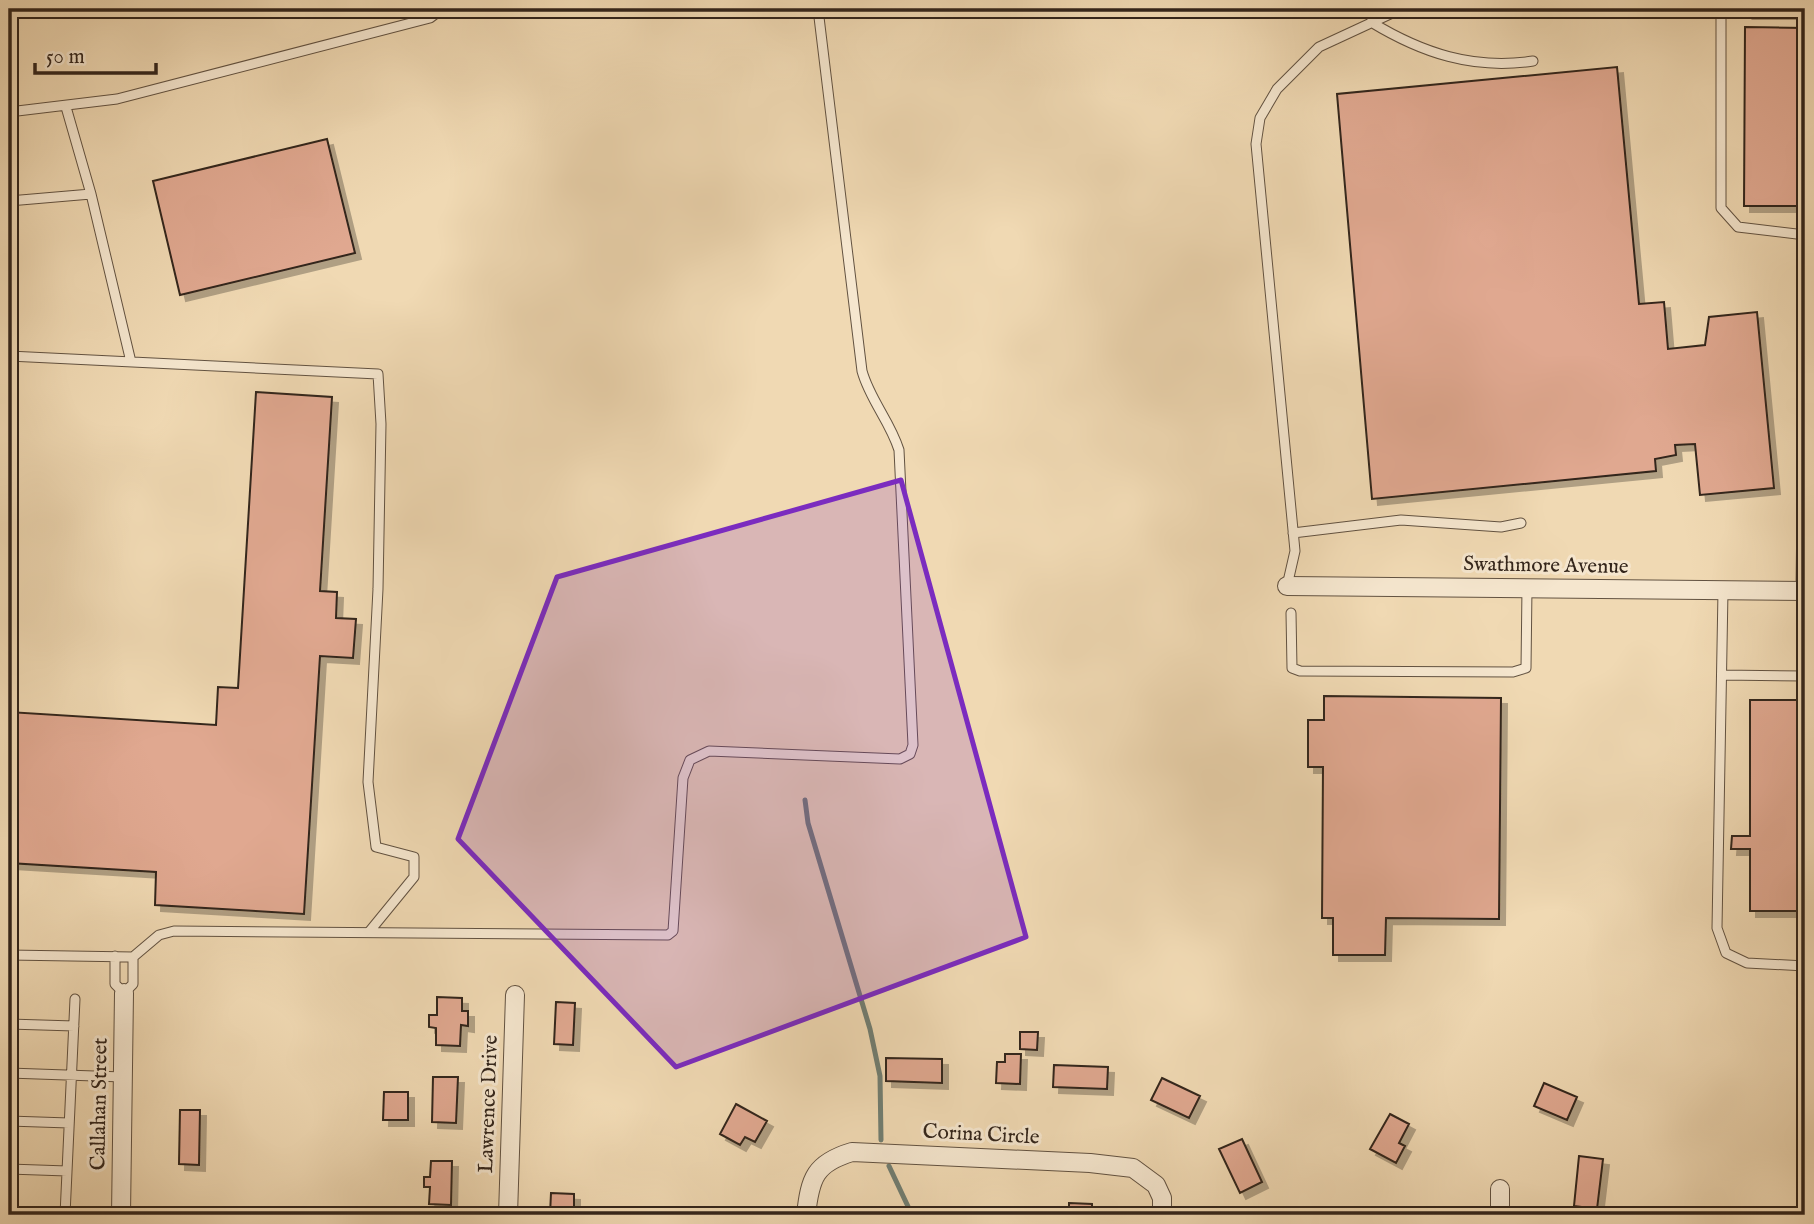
<svg xmlns="http://www.w3.org/2000/svg" width="1814" height="1224" font-family="'IM FELL English',serif">
	<style>
		.lines { fill: none; stroke-linecap: round; stroke-linejoin: round }
		.stream { stroke: #717e72; stroke-width: 5 }
		.building { fill: #e0a890; stroke: #33251b; stroke-width: 2; filter: url(#shadow) }
		.lane-casing { stroke: #625241; stroke-width: 11 }
		.street-casing { stroke: #625241; stroke-width: 20 }
		.lane { stroke: #f5e6ce; stroke-width: 9 }
		.street { stroke: #f5e6ce; stroke-width: 18 }
		.marked { fill: #7b2cbf; fill-opacity: 0.2; stroke: #7b2cbf; stroke-width: 5; stroke-linejoin: round }
		.labels { text-anchor: middle; dominant-baseline: central; stroke-width: 6; stroke-linejoin: round; paint-order: stroke }
		.street-label { font-size: 21px; fill: #33251b; stroke: #f5e6ce }
	</style>
	<defs>
		<filter id="shadow"><feDropShadow dx="6" dy="6" stdDeviation="0" flood-color="#0004"/></filter>
	</defs>
	<rect width="100%" height="100%" fill="#f0d9b3"/>
	<filter id="stains"><feTurbulence type="fractalNoise" baseFrequency=".00286" numOctaves="4"/><feColorMatrix values="0 0 0 0 .2 0 0 0 0 .09 0 0 0 0 .02 0 0 0 .5 -.17"/></filter>
	<radialGradient id="worn" r=".72"><stop offset=".6" stop-color="#630" stop-opacity="0"/><stop offset="1" stop-color="#630" stop-opacity=".3"/></radialGradient>
	<g class="lines">
		<!-- stream -->
		<path class="stream" d="M805 800 808 823 870 1029 880 1076 881 1140
			M889 1166 912 1215"/>
	</g>
	<!-- building -->
	<path class="building" d="M1745 27 1805 28V206H1744Z
		M1617 67 1639 304 1664 302 1668 349 1705 345 1709 317 1757 312 1774 488 1700 495 1695 444 1675 445 1676 455 1655 459 1656 471 1372 499 1337 94Z
		M327 139 355 253 180 295 153 181Z
		M256 392 332 397 320 591 337 592 336 618 356 619 353 658 320 656 304 914 155 905 156 872 9 863V712L216 725 218 687 238 688Z
		M1324 696 1501 698 1499 919 1386 918 1385 955H1333V918H1322L1323 767H1308V720H1324Z
		M1750 700H1805V911H1750V849H1731L1732 836H1750Z
		M437 997 462 998V1011H468V1026L461 1025 460 1046 436 1045V1028L429 1027V1015H437Z
		M556 1002 575 1003 573 1045 554 1044Z
		M1020 1032H1038L1037 1050 1020 1049Z
		M1005 1054H1021L1020 1084 996 1083 997 1062H1005Z
		M886 1058 942 1059V1083L886 1081Z
		M1054 1065 1108 1067 1107 1089 1053 1087Z
		M433 1077H458L456 1123 432 1122Z
		M1162 1078 1200 1096 1189 1118 1151 1100Z
		M1544 1083 1577 1097 1567 1120 1534 1106Z
		M384 1092H408V1120H383Z
		M736 1104 767 1121 755 1142 745 1137 740 1145 720 1134Z
		M180 1110H200L199 1165 179 1164Z
		M1390 1114 1409 1124 1399 1143 1405 1146 1396 1163 1370 1149Z
		M1242 1139 1262 1182 1240 1193 1219 1149Z
		M1579 1156 1603 1159 1597 1209 1574 1206Z
		M431 1161H452L451 1205 429 1204 430 1187H424V1177H430Z
		M551 1193 574 1194V1215H550Z
		M1069 1203 1092 1204V1215H1069Z"/>
	<g class="lines">
		<defs>
			<path id="lane" d="M1721 9V208L1738 227 1805 235
				M1737 9 1753 14H1805
				M1371 22C1422 53 1473 70 1533 61
				M66 107 91 194 131 362
				M9 112 117 99 430 18 442 9
				M9 201 91 194
				M9 356 378 374 381 424 378 589 368 782 376 847 414 857V877L369 932
				M1293 533 1401 520 1501 527 1521 523
				M1287 586 1295 551 1256 144 1260 118 1277 89 1319 47 1401 9
				M1723 591 1717 928 1726 953 1747 963 1805 966
				M1801 591 1802 507 1805 502
				M1291 613 1292 668 1300 671 1513 672 1526 668 1527 588
				M1722 675 1805 676
				M9 955 133 957 159 935 174 931 668 935 673 931 683 778 690 760 709 751 900 759 910 754 913 745 899 450C890 421 870 400 862 371L818 9
				M115 956V984L124 993 133 984V957
				M9 1024 74 1026
				M9 1073 123 1077
				M9 1121 69 1123
				M9 1169 67 1171
				M65 1215 75 999"/>
			<path id="street" d="M1287 586 1805 591
				M121 1215 124 993
				M508 1215 515 995
				M806 1215C810 1178 815 1163 852 1152L1090 1163 1133 1168 1156 1185 1162 1198V1215
				M1500 1215V1189"/>
		</defs>
		<!-- lane casing -->
		<use href="#lane" class="lane-casing"/>
		<!-- street casing -->
		<use href="#street" class="street-casing"/>
		<!-- lane -->
		<use href="#lane" class="lane"/>
		<!-- street -->
		<use href="#street" class="street"/>
	</g>
	<!-- marked area -->
	<path class="marked" d="M901 480 1026 937 676 1067 458 839 557 577Z"/>
	<g class="labels">
		<!-- street labels -->
		<g class="street-label">
			<text transform="translate(1546 566) rotate(1)">Swathmore Avenue</text>
			<text transform="translate(100 1104) rotate(-89)">Callahan Street</text>
			<text transform="translate(489 1104) rotate(-88)">Lawrence Drive</text>
			<text transform="translate(981 1135) rotate(3)">Corina Circle</text>
		</g>
	</g>
	<!-- margin -->
	<rect width="1814" height="1224" fill="none" stroke="#f0d9b3" stroke-width="35"/>
	<rect x="10" y="10" width="1793" height="1203" fill="none" stroke="#33251b" stroke-width="3.5"/>
	<rect x="18" y="18" width="1779" height="1189" fill="none" stroke="#33251b" stroke-width="2"/>
	<!-- scale -->
	<path d="M35 63v10h121v-10" fill="none" stroke="#33251b" stroke-width="3.5"/>
	<text x="46" y="63" font-size="21" fill="#33251b" stroke="#f5e6ce" stroke-width="5" paint-order="stroke">50 m</text>
	<rect width="100%" height="100%" filter="url(#stains)"/>
	<rect width="100%" height="100%" fill="url(#worn)"/>
</svg>
